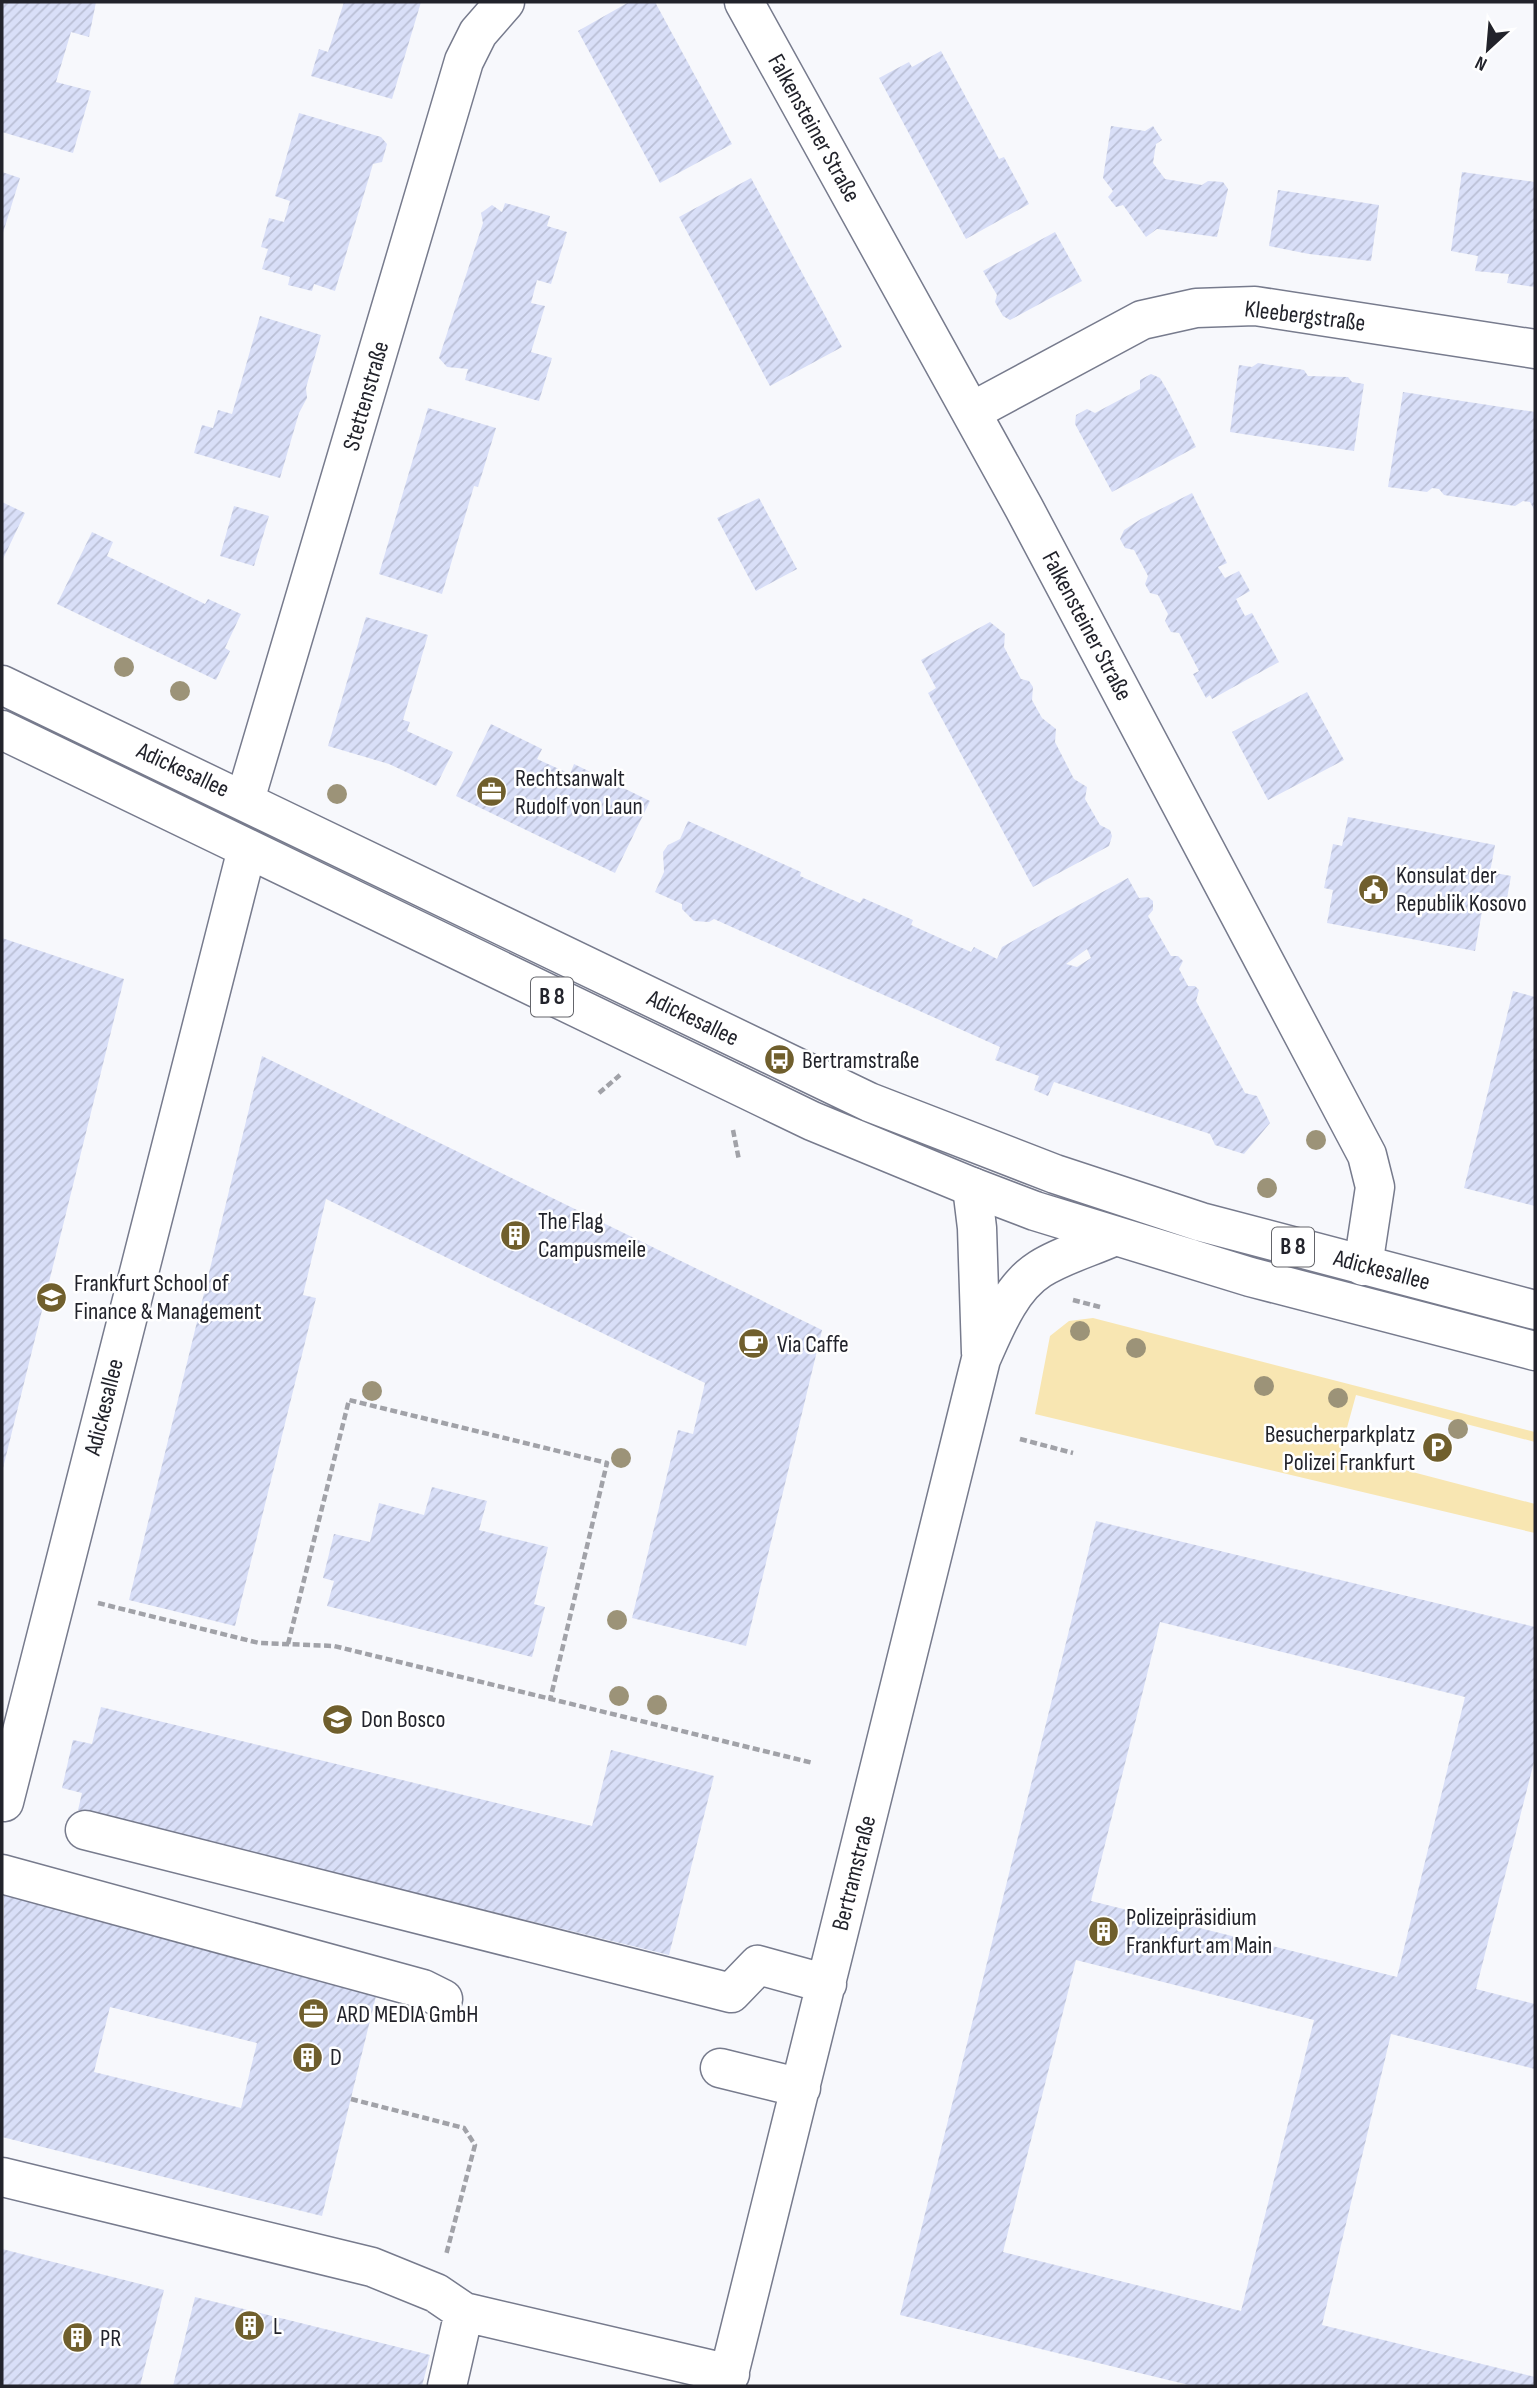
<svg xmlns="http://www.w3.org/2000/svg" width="1537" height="2388" font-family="'Sofia Sans Condensed',sans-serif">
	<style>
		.green { fill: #f8e6b2 }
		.building { fill: url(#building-hatch); fill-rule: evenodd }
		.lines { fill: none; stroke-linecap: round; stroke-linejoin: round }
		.minor-casing { stroke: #777b8d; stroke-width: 41 }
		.major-casing { stroke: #777b8d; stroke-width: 41 }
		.path { stroke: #a1a2a8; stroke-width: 4.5; stroke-dasharray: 7 3.5; stroke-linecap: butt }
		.minor { stroke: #fff; stroke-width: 38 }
		.major { stroke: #fff; stroke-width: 38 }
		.tree { fill: #9c9378 }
		.labels { text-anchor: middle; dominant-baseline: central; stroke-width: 5; stroke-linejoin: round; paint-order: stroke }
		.shield { fill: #fff; stroke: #64656b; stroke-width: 2 }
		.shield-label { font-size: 23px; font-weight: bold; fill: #22232b }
		.street-label { font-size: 24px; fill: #22232b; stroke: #fff }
		.poi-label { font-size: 24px; fill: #22232b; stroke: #fff; text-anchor: start }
	</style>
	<defs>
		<pattern id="building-hatch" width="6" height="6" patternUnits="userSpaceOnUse" patternTransform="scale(1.75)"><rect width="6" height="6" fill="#d9dff8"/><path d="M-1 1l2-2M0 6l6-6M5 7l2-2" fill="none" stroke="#babfd5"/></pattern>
	</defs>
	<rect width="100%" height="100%" fill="#f7f8fc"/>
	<!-- green -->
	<path class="green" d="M1093 1318 1535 1432V1442L1356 1395 1340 1453 1535 1504V1533L1035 1414 1050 1336 1069 1321Z"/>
	<!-- building -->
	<path class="building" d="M3 2H96L89 37 71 32 56 82 91 91 73 153 2 132Z
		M344 2H421L392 99 311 76 319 49 328 52Z
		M629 2H655L732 144 660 183 578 31Z
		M941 51 999 159 1004 157 1029 204 966 239 879 78 909 62 912 67Z
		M299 113 381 137 387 144 382 162 373 164 335 291 314 284 312 291 288 285 290 277 262 269 268 249 261 247 269 218 284 222 290 201 275 196Z
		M1111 126 1145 131 1153 126 1162 140 1156 144 1153 163 1165 179 1202 185 1208 181 1223 182 1228 189 1217 237 1157 229 1146 237 1123 205 1116 207 1108 197 1113 191 1103 178Z
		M2 172 20 178 2 236Z
		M1462 172 1535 182V287L1507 283 1509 274 1475 271 1478 256 1451 251Z
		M751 178 842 347 770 386 679 217Z
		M1278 190 1379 205 1371 261 1309 254 1269 246Z
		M505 203 550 216 547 226 567 232 551 284 537 280 531 303 545 306 531 352 552 358 539 401 465 380 468 369 447 367 439 358 483 223 481 213 492 205 502 212Z
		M1055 232 1082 281 1010 320 1003 316 995 302 997 295 983 271Z
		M260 316 321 335 306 388 307 398 299 413 280 478 194 453 202 425 213 428 218 410 232 414Z
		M1258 363 1304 370 1308 376 1348 377 1352 382 1364 384 1354 451 1230 432 1239 365 1252 367Z
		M1151 374 1160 378 1170 395 1196 447 1112 492 1075 424 1076 415 1087 409 1095 413 1140 389V380Z
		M1403 392 1535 412V511L1530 502 1523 501 1515 506 1444 495 1439 489 1432 488 1427 492 1388 487Z
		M428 408 496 428 478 487 474 486 442 594 379 574Z
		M1192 493 1227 563 1218 567 1225 578 1239 571 1250 591 1236 599 1245 616 1252 613 1279 662 1212 699 1210 695 1206 698 1193 674 1199 671 1179 633 1171 632 1165 621 1168 614 1158 595 1150 593 1145 584 1148 576 1134 550 1125 548 1120 539 1124 530 1141 519Z
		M759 498 797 569 756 591 717 518Z
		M2 502 25 513 2 561Z
		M234 506 269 516 254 566 220 556Z
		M92 532 113 542 107 556 205 604 208 599 241 614 225 648 230 651 216 680 57 604Z
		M366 617 428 635 403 720 410 722 407 731 453 752 436 786 389 764 328 746Z
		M990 622 1005 634 1004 647 1021 679 1029 681 1033 687 1032 700 1042 718 1056 729 1055 742 1074 779 1087 787 1085 799 1100 825 1110 830 1112 836 1109 846 1033 887 928 693 936 688 921 660Z
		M1307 692 1344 760 1268 800 1232 732Z
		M491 724 542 749 537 759 570 774 574 764 650 801 615 873 456 796Z
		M1348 817 1495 845 1490 872 1511 876 1506 904 1484 900 1475 951 1327 923 1333 890 1324 888 1333 844 1342 846Z
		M688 821 801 872 800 876 860 903 863 898 913 920 911 925 971 952 974 947 997 959 1002 947 1128 878 1139 898 1148 897 1153 901V910L1148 916 1171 956H1178L1183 961 1179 969 1188 986H1195L1199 990 1196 1001 1245 1093 1257 1096 1270 1123 1244 1154 1215 1145 1210 1134 1054 1082 1048 1096 1034 1090 1039 1076 995 1060 1000 1047 714 919 709 922 694 921 682 909V904L655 892 664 872 663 852 668 845 680 839ZM1087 949 1091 958 1077 967 1066 964Z
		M2 938 124 979 3 1468H2Z
		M1513 991 1535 997V1206L1464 1188Z
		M262 1056 822 1330 746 1646 632 1618 678 1430 693 1434 705 1383 326 1199 303 1295 316 1298 235 1626 129 1600Z
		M432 1487 487 1501 479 1530 548 1547 534 1604 545 1607 532 1657 327 1606 334 1581 323 1578 334 1534 370 1542 379 1503 424 1515Z
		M1096 1521 1535 1627V1758L1476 1989 1535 2004V2069L1391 2034 1322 2325 1535 2377V2386H1193L900 2315ZM1160 1622 1465 1697 1397 1977 1091 1901ZM1076 1960 1314 2020 1241 2311 1003 2252Z
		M101 1707 592 1826 611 1750 714 1776 669 1955 78 1810 82 1793 62 1788 73 1740 92 1744Z
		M4 1890 379 1984 322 2216 2 2137ZM110 2007 257 2043 241 2108 94 2072Z
		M2 2249 164 2290 140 2386H2Z
		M195 2297 430 2355 422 2386H173Z"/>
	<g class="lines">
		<defs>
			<path id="minor" d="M744 2 1024 508 1367 1155 1375 1187 1363 1266
				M971 412 1142 320 1196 308 1255 306 1535 349
				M245 800 464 61 478 33 505 2
				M972 1187 977 1228 981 1353
				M4 1802 247 849
				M85 1830 731 1993 758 1965 827 1984
				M2 1874 423 1989 443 1999
				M720 2068 801 2088
				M2 2177 372 2267 436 2293 464 2312 447 2386
				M464 2312 730 2374
				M726 2386 981 1359C995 1328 1010 1288 1040 1269 1062 1255 1091 1247 1115 1236"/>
			<path id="major" d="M2 685 869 1102 1055 1174 1201 1222 1535 1310
				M2 730 812 1121 972 1187 1035 1211 1250 1277 1535 1351"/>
		</defs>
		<!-- minor casing -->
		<use href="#minor" class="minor-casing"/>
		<!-- major casing -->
		<use href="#major" class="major-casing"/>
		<!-- path -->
		<path class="path" d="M599 1093 620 1075
			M733 1130 739 1160
			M1073 1300 1100 1307
			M1020 1439 1073 1453
			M98 1603 259 1643 334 1646 813 1763
			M288 1644 349 1400 607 1463 550 1700
			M351 2099 464 2128 475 2145 446 2255"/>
		<!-- minor -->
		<use href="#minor" class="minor"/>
		<!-- major -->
		<use href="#major" class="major"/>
	</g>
	<!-- trees -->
	<g class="tree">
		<circle cx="124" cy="667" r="10"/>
		<circle cx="180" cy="691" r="10"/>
		<circle cx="337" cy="794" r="10"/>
		<circle cx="1316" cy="1140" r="10"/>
		<circle cx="1267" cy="1188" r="10"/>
		<circle cx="1080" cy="1331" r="10"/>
		<circle cx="1136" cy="1348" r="10"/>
		<circle cx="1264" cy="1386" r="10"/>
		<circle cx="372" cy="1391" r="10"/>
		<circle cx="1338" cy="1398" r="10"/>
		<circle cx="1458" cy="1429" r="10"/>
		<circle cx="621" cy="1458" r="10"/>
		<circle cx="617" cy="1620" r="10"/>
		<circle cx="619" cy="1696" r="10"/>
		<circle cx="657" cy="1705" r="10"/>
	</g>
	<!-- icons -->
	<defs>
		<symbol id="office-disc" viewBox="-11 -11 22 22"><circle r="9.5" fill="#705f2d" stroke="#fff"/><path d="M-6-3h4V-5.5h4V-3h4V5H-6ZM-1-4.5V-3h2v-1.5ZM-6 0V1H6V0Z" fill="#fff"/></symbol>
		<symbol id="civic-disc" viewBox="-11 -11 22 22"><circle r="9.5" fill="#705f2d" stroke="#fff"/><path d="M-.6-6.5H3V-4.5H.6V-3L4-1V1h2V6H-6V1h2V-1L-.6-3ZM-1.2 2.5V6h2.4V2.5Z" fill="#fff"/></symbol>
		<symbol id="bus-disc" viewBox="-11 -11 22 22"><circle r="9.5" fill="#705f2d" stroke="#fff"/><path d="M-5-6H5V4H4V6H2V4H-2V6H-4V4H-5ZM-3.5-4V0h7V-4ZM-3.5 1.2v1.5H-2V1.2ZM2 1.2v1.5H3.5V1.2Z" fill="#fff"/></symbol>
		<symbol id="building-disc" viewBox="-11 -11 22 22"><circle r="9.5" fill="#705f2d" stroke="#fff"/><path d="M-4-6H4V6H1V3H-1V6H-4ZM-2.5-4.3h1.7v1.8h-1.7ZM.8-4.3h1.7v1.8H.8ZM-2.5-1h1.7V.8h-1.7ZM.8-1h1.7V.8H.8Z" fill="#fff"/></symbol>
		<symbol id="university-disc" viewBox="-11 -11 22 22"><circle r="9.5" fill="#705f2d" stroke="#fff"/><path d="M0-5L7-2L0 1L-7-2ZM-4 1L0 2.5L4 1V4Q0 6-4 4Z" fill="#fff"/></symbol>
		<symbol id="cafe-disc" viewBox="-11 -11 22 22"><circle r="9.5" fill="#705f2d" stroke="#fff"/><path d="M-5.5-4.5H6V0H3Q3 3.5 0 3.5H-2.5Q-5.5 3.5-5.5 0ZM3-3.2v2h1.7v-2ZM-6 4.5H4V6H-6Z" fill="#fff"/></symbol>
		<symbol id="parking-disc" viewBox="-11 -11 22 22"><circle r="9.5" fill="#705f2d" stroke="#fff"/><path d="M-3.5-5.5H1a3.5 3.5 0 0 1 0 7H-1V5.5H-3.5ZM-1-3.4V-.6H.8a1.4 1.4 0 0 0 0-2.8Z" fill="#fff"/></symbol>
		<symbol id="school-disc" viewBox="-11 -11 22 22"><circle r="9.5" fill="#705f2d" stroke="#fff"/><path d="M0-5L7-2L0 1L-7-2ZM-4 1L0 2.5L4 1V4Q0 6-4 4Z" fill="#fff"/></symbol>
	</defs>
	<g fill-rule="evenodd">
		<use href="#office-disc" x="474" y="774" width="35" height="35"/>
		<use href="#civic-disc" x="1356" y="872" width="35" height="35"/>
		<use href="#bus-disc" x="762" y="1042" width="35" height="35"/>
		<use href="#building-disc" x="498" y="1218" width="35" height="35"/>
		<use href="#university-disc" x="34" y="1280" width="35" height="35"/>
		<use href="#cafe-disc" x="736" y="1326" width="35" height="35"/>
		<use href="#parking-disc" x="1420" y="1430" width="35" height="35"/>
		<use href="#school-disc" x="320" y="1702" width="35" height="35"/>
		<use href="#building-disc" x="1086" y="1914" width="35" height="35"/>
		<use href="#office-disc" x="296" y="1996" width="35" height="35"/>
		<use href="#building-disc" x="290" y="2040" width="35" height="35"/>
		<use href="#building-disc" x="232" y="2308" width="35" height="35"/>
		<use href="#building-disc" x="60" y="2320" width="35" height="35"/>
	</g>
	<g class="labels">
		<!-- shield labels -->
		<g class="shield">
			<rect x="531" y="977.5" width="42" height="39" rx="5"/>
			<rect x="1272" y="1227.5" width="42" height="39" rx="5"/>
		</g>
		<g class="shield-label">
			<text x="552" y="997">B 8</text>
			<text x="1293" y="1247">B 8</text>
		</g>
		<!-- street labels -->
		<g class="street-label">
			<text transform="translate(814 128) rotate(61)">Falkensteiner Straße</text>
			<text transform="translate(1305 316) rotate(7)">Kleebergstraße</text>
			<text transform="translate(366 396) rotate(-74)">Stettenstraße</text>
			<text transform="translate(1087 626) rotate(62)">Falkensteiner Straße</text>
			<text transform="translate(183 770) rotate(25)">Adickesallee</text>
			<text transform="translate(693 1018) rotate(26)">Adickesallee</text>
			<text transform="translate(1382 1270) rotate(15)">Adickesallee</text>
			<text transform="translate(104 1407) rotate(-76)">Adickesallee</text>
			<text transform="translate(854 1873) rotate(-76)">Bertramstraße</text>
		</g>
		<!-- poi labels -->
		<g class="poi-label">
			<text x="515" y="778">Rechtsanwalt<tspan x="515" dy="28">Rudolf von Laun</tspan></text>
			<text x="1396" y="875">Konsulat der<tspan x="1396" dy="28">Republik Kosovo</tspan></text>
			<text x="802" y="1060">Bertramstraße</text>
			<text x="538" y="1221">The Flag<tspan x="538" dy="28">Campusmeile</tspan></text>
			<text x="74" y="1283">Frankfurt School of<tspan x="74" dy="28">Finance &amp; Management</tspan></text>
			<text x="777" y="1344">Via Caffe</text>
			<text x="1415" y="1434" text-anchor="end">Besucherparkplatz<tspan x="1415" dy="28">Polizei Frankfurt</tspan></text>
			<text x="361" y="1719">Don Bosco</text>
			<text x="1126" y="1917">Polizeipräsidium<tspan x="1126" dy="28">Frankfurt am Main</tspan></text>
			<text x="337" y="2014">ARD MEDIA GmbH</text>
			<text x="330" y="2057">D</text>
			<text x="273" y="2326">L</text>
			<text x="100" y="2338">PR</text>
		</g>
	</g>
	<!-- border -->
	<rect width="1537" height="2388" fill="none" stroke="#22232b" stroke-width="7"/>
	<!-- north arrow -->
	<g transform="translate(1488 49) rotate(206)" stroke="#ffffff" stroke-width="5" paint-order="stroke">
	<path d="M0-5L12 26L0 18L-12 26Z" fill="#22232b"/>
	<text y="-10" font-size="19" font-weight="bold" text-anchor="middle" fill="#22232b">N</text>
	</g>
</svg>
